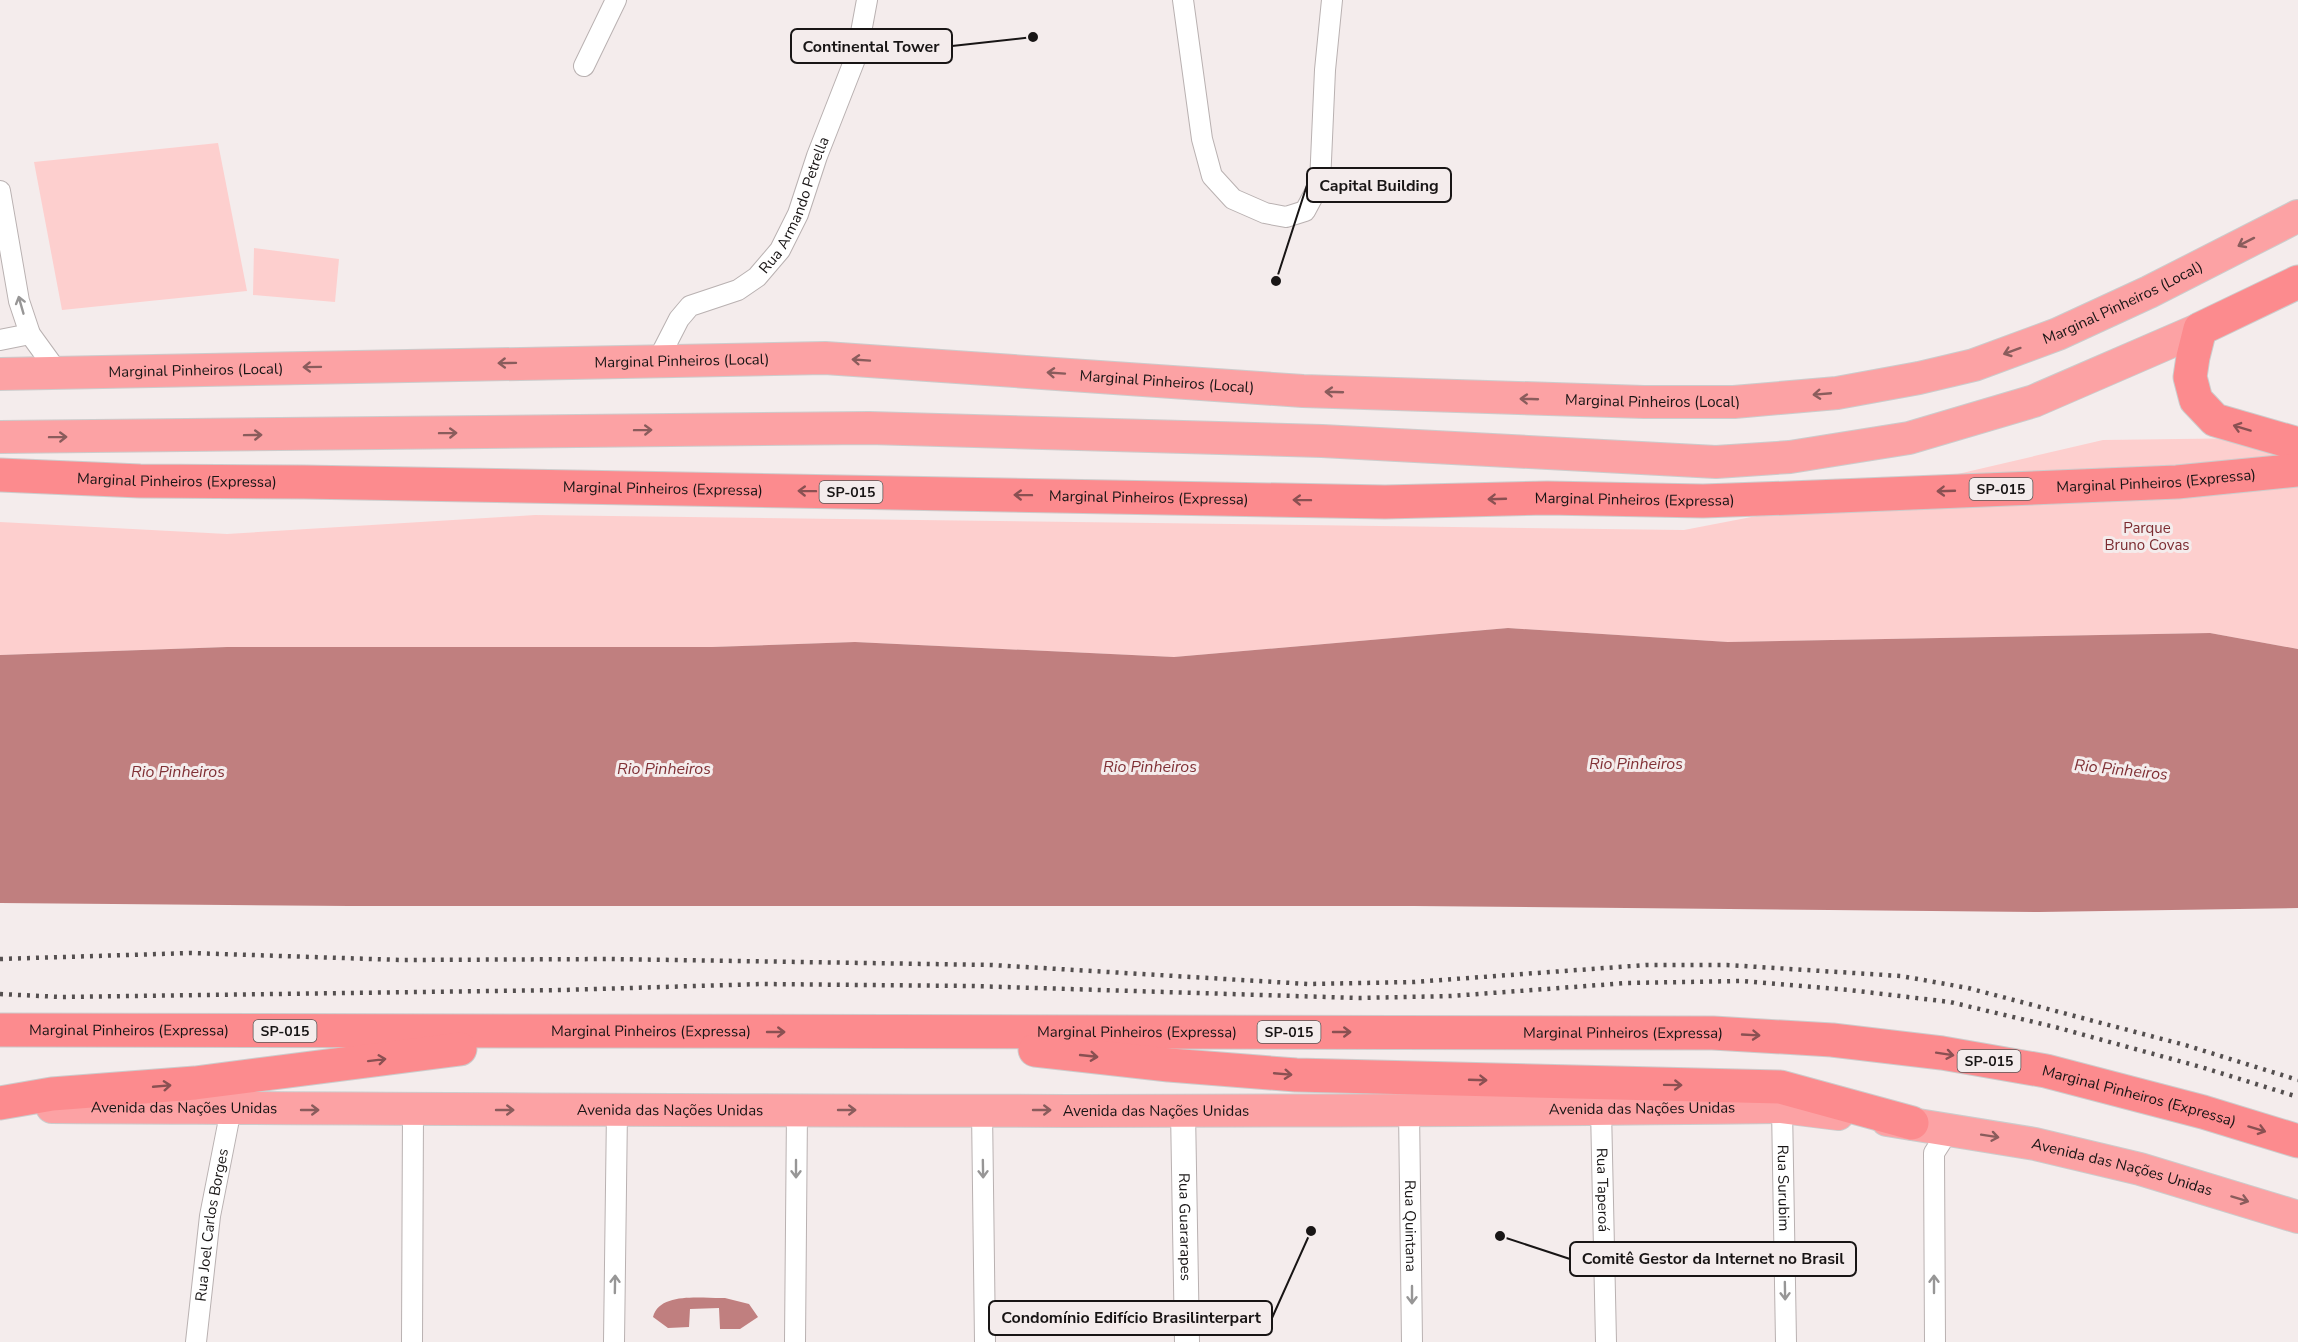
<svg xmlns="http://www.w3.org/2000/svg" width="2298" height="1342" font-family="'Nunito Sans',sans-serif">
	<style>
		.green { fill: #fdcfce }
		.water { fill: #c07f7f }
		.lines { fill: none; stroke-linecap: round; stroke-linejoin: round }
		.minor-casing { stroke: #b9b1b1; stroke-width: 22 }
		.tertiary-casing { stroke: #b9b1b1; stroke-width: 26 }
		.trunk-casing { stroke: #ccc; stroke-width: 34 }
		.motorway-casing { stroke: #ccc; stroke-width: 35 }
		.minor { stroke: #fff; stroke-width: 20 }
		.tertiary { stroke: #fff; stroke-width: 24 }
		.trunk { stroke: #fca2a4; stroke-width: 32 }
		.motorway { stroke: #fc8b8e; stroke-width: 33 }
		.rail { stroke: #544f4f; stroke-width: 4.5; stroke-dasharray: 3 6; stroke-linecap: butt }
		.oneway { stroke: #8a5c5c }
		.oneway2 { stroke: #979696 }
		.oneway3 { stroke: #8a5052 }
		.labels { text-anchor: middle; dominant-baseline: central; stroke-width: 6; stroke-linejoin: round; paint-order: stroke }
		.shield { fill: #f4ecec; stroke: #5a5656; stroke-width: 1.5 }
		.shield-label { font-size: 14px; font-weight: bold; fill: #181515 }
		.street-label { font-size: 15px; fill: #181515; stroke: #f4ecec }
		.park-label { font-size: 15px; fill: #7b2c31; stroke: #f4ecec }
		.water-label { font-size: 16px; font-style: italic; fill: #803035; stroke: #f4ecec }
		.leader { fill: none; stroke: #181515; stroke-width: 2 }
		.callout-dot { fill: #181515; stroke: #f4ecec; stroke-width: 2 }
		.callout { fill: #f4ecec; stroke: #181515; stroke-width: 2 }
		.callout-label { font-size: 16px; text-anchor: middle; font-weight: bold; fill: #181515 }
	</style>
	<rect width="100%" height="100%" fill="#f4ecec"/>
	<!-- green -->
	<path class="green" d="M218 143 247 291 62 310 34 162Z
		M254 248 339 259 335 302 253 295Z
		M2298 427V649L2210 633 1728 642 1508 628 1174 657 855 642 712 647H227L0 655V522L227 534 535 515 1684 530 1872 494 2103 440 2255 438Z"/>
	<!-- water -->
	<path class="water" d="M1508 628 1728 642 2210 633 2298 649V908L2039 912 1414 906H349L0 903V655L227 647H712L855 642 1174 657Z
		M725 1298 749 1304 758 1317 740 1329H720L719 1308 690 1309 689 1327 668 1328 653 1317C660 1291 704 1299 725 1298Z"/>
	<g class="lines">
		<defs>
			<g id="minor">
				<path d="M1183 0 1202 139 1212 176 1233 199 1265 213 1286 217 1305 211 1320 183 1325 70 1332 0"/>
				<path d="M584 66 616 0"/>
				<path d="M0 191 19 301 30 334 59 374"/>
				<path d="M0 340 30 334"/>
				<path id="s1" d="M658 360 679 319 690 306 738 290 757 277 780 250 798 214 817 156 857 54 867 0"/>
				<path id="s2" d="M1782 1107 1786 1342"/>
				<path id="s3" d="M1601 1109 1606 1342"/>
				<path d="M982 1110 985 1342"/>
				<path id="s4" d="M1409 1110 1412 1342"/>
				<path id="s5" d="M196 1342 210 1216 231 1109"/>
				<path d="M412 1342 413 1110"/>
				<path d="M614 1342 617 1110"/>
				<path d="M795 1342 797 1110"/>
				<path d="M1935 1342 1934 1153 1943 1139 1957 1131"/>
			</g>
			<g id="tertiary">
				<path id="s6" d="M1183 1111 1187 1342"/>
			</g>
			<g id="trunk">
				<path id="s7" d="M0 374 825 358 1303 391 1644 402H1734L1837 393 1919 378 1974 365 2058 334 2149 292 2298 216"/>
				<path d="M0 437 869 428 1322 441 1716 462 1790 457 1909 438 2034 401 2200 329"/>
				<path id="s8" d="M52 1107C629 1110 1205 1114 1782 1107L1838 1114"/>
				<path id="s9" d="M1887 1120 2035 1144 2140 1169 2298 1217"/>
			</g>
			<g id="motorway">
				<path d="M2298 282 2200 329 2193 357 2190 377 2196 400 2215 420 2298 444"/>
				<path id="s10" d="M0 475 140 481 304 482 1385 502 1547 498 1703 501 1790 498 2177 482 2298 470"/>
				<path id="s11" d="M0 1030 1713 1033 1832 1040 1942 1053 2046 1071 2203 1112 2298 1141"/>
				<path d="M1035 1050 1169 1065 1296 1075 1780 1087 1912 1123"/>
				<path d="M0 1103 52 1094 195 1083 460 1049"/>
			</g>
		</defs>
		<!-- minor casing -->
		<use href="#minor" class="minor-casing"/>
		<!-- tertiary casing -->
		<use href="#tertiary" class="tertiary-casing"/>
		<!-- trunk casing -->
		<use href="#trunk" class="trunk-casing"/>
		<!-- motorway casing -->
		<use href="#motorway" class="motorway-casing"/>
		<!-- minor -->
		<use href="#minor" class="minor"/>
		<!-- tertiary -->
		<use href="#tertiary" class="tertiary"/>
		<!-- trunk -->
		<use href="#trunk" class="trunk"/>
		<!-- motorway -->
		<use href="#motorway" class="motorway"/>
		<!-- rail -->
		<path class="rail" d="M0 959 191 953 402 960 611 959 992 965 1308 984 1414 982 1646 965H1727L1901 976 1968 988 2185 1045 2298 1080
			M0 994 61 997 563 990 762 984 972 986 1359 998 1451 996 1627 983 1741 981 1849 990 1950 1002 2055 1027 2201 1067 2298 1097"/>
	</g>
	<!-- one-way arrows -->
	<defs><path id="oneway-shaft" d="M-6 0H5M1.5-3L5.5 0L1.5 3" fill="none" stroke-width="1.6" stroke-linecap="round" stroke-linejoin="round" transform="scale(1.5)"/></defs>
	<g class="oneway">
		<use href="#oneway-shaft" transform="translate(2246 242) rotate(153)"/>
		<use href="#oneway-shaft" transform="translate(2012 351) rotate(160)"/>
		<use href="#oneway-shaft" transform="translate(861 360) rotate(-176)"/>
		<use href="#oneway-shaft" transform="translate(507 363) rotate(179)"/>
		<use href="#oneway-shaft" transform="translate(312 367) rotate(179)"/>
		<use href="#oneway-shaft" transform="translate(1056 373) rotate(-176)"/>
		<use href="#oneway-shaft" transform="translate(1334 392) rotate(-178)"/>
		<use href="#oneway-shaft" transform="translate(1822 394) rotate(175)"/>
		<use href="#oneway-shaft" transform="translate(1529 399) rotate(-178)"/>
		<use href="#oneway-shaft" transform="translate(643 430) rotate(-1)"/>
		<use href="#oneway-shaft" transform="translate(448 433) rotate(-1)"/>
		<use href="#oneway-shaft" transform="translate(253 435) rotate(-1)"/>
		<use href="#oneway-shaft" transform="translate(58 437) rotate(-1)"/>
		<use href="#oneway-shaft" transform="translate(310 1110)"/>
		<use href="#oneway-shaft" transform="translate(505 1110)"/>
		<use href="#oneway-shaft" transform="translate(847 1110)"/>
		<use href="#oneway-shaft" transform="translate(1042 1110)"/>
		<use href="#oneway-shaft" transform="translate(1990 1136) rotate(9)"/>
		<use href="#oneway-shaft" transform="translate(2240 1199) rotate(17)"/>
	</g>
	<g class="oneway2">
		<use href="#oneway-shaft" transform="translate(21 305) rotate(-106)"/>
		<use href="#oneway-shaft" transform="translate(796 1169) rotate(90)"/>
		<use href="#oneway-shaft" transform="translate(983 1169) rotate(89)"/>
		<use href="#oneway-shaft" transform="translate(615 1284) rotate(-89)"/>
		<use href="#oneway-shaft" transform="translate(1934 1284) rotate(-90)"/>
		<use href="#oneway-shaft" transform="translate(1785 1291) rotate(89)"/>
		<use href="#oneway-shaft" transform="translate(1412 1295) rotate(90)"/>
	</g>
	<g class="oneway3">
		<use href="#oneway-shaft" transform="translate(2242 428) rotate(-163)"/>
		<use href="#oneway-shaft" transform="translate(807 491) rotate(-179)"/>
		<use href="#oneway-shaft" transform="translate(1946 491) rotate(178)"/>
		<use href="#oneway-shaft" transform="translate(1023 495) rotate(-179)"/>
		<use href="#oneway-shaft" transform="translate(1497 499) rotate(178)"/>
		<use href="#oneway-shaft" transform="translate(1302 500) rotate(-179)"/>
		<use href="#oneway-shaft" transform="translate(776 1032)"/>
		<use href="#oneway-shaft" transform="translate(1342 1032)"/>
		<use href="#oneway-shaft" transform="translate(1751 1035) rotate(3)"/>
		<use href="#oneway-shaft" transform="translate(1945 1054) rotate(9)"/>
		<use href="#oneway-shaft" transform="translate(1089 1056) rotate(6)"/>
		<use href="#oneway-shaft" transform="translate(377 1060) rotate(-7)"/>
		<use href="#oneway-shaft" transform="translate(1283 1074) rotate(5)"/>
		<use href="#oneway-shaft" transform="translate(1478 1080) rotate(2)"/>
		<use href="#oneway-shaft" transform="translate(1673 1085) rotate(1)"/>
		<use href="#oneway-shaft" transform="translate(162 1086) rotate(-5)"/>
		<use href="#oneway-shaft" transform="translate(2257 1129) rotate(17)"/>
	</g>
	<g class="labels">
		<!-- shield labels -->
		<g class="shield">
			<rect x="1969.5" y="478" width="63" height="22" rx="4.5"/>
			<rect x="819.5" y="481" width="63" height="22" rx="4.5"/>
			<rect x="253.5" y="1020" width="63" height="22" rx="4.5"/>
			<rect x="1257.5" y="1021" width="63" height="22" rx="4.5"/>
			<rect x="1957.5" y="1050" width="63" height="22" rx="4.5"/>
		</g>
		<g class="shield-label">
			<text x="2001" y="489">SP-015</text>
			<text x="851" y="492">SP-015</text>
			<text x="285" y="1031">SP-015</text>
			<text x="1289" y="1032">SP-015</text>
			<text x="1989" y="1061">SP-015</text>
		</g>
		<!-- street labels -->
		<g class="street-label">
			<text stroke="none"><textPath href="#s1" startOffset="219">Rua Armando Petrella</textPath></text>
			<text stroke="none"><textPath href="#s7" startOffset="2140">Marginal Pinheiros (Local)</textPath></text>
			<text stroke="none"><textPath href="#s7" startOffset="682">Marginal Pinheiros (Local)</textPath></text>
			<text stroke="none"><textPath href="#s7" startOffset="196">Marginal Pinheiros (Local)</textPath></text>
			<text stroke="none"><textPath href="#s7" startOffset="1168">Marginal Pinheiros (Local)</textPath></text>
			<text stroke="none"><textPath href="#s7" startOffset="1654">Marginal Pinheiros (Local)</textPath></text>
			<text stroke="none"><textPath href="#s10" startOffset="177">Marginal Pinheiros (Expressa)</textPath></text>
			<text stroke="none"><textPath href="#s10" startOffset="2157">Marginal Pinheiros (Expressa)</textPath></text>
			<text stroke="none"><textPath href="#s10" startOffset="663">Marginal Pinheiros (Expressa)</textPath></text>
			<text stroke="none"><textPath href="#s10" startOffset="1149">Marginal Pinheiros (Expressa)</textPath></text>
			<text stroke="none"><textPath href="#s10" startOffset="1635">Marginal Pinheiros (Expressa)</textPath></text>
			<text stroke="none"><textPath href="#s11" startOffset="129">Marginal Pinheiros (Expressa)</textPath></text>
			<text stroke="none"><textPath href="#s11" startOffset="651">Marginal Pinheiros (Expressa)</textPath></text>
			<text stroke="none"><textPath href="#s11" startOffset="1137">Marginal Pinheiros (Expressa)</textPath></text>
			<text stroke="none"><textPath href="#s11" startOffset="1623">Marginal Pinheiros (Expressa)</textPath></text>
			<text stroke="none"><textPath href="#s11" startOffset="2145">Marginal Pinheiros (Expressa)</textPath></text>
			<text stroke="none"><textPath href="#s8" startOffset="132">Avenida das Nações Unidas</textPath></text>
			<text stroke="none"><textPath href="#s8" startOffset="1590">Avenida das Nações Unidas</textPath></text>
			<text stroke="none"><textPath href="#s8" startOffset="618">Avenida das Nações Unidas</textPath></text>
			<text stroke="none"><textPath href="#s8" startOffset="1104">Avenida das Nações Unidas</textPath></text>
			<text stroke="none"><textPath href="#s9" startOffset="240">Avenida das Nações Unidas</textPath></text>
			<text stroke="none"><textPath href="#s2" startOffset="81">Rua Surubim</textPath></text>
			<text stroke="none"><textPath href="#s3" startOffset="81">Rua Taperoá</textPath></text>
			<text stroke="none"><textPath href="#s5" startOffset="118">Rua Joel Carlos Borges</textPath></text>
			<text stroke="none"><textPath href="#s6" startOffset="116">Rua Guararapes</textPath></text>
			<text stroke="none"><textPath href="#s4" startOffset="116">Rua Quintana</textPath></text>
		</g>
		<!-- park labels -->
		<g class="park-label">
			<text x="2147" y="528">Parque<tspan x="2147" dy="17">Bruno Covas</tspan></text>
		</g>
		<!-- water labels -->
		<g class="water-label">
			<text x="1636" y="764">Rio Pinheiros</text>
			<text x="1150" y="767">Rio Pinheiros</text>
			<text x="664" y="769">Rio Pinheiros</text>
			<text transform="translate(2121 770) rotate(6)">Rio Pinheiros</text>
			<text x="178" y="772">Rio Pinheiros</text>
		</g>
	</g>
	<!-- callouts -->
	<path class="leader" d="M1033 37L952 46M1276 281L1307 185M1500 1236L1570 1259M1311 1231L1272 1318"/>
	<g class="callout-dot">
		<circle cx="1033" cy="37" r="6"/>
		<circle cx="1276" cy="281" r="6"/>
		<circle cx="1500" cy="1236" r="6"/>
		<circle cx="1311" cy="1231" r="6"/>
	</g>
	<g class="callout">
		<rect x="791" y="29" width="161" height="34" rx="6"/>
		<rect x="1307" y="168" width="144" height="34" rx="6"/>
		<rect x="1570" y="1242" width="286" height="34" rx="6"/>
		<rect x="989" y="1301" width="283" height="34" rx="6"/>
	</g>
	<g class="callout-label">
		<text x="871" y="52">Continental Tower</text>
		<text x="1379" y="191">Capital Building</text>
		<text x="1713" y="1264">Comitê Gestor da Internet no Brasil</text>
		<text x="1131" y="1323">Condomínio Edifício Brasilinterpart</text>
	</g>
</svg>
